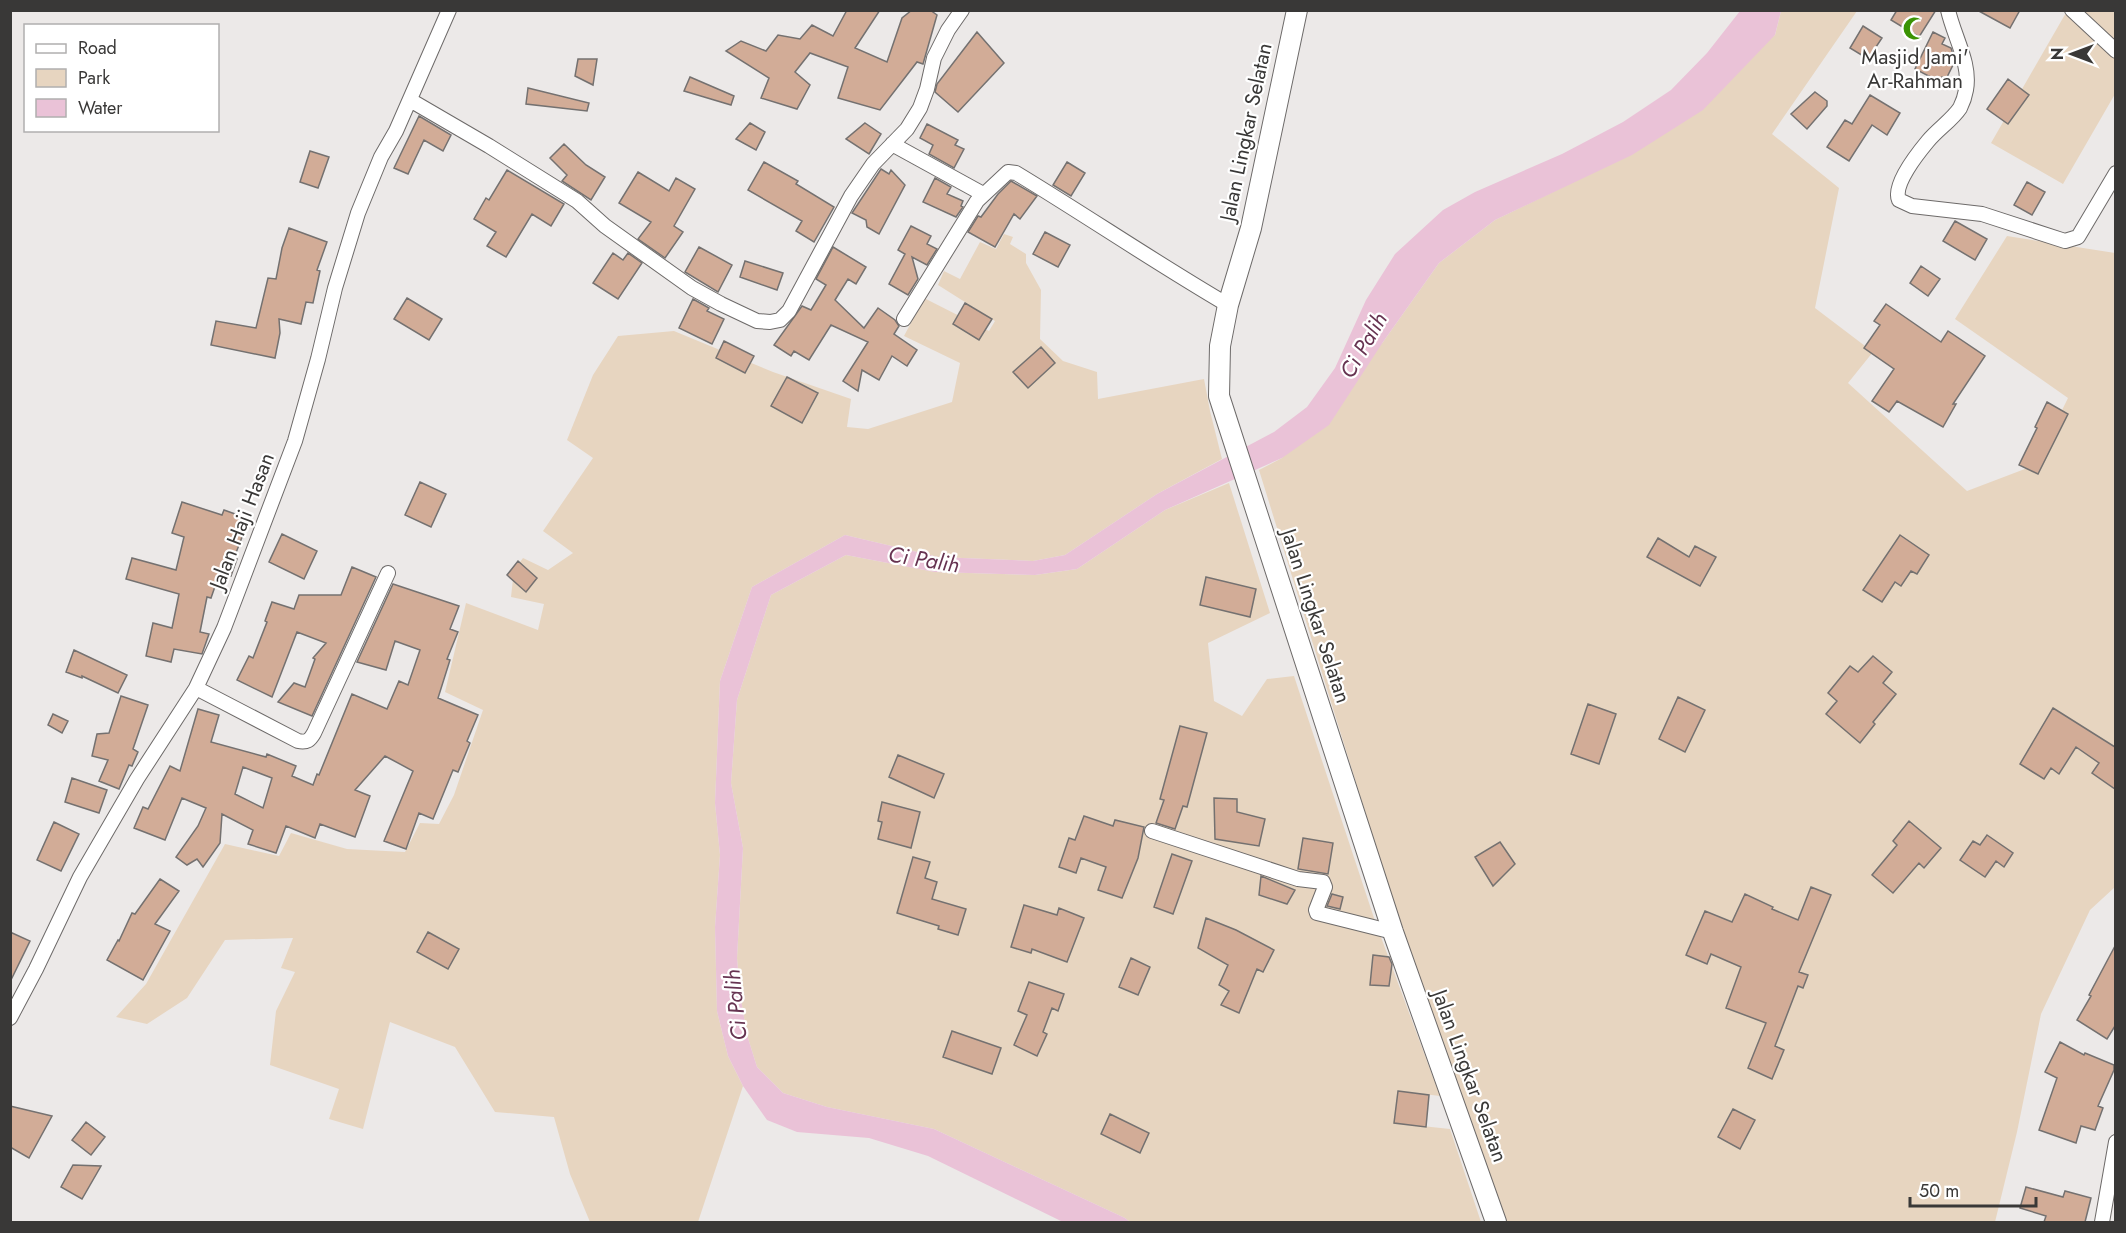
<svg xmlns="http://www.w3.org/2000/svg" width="2126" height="1233" font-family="Jost,sans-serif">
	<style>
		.green { fill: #e7d5c0 }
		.water { fill: #eac2d7 }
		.building { fill: #d2ac97; stroke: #747170; stroke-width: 1.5; fill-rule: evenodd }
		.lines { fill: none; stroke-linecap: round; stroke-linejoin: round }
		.street-casing { stroke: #6d6a69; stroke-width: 16 }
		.secondary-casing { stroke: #6d6a69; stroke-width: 22 }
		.street { stroke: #fff; stroke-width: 14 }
		.secondary { stroke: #fff; stroke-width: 20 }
		.labels { text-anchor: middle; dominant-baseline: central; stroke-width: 4.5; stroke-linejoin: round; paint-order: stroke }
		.poi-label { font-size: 21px; fill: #393837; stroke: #fff }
		.street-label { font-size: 21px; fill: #393837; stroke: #fff }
		.water-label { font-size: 22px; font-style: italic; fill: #663351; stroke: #fff }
	</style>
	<rect width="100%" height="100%" fill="#ece9e8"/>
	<!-- green -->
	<path class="green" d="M1781 11H1857L1772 134 1839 188 1815 308 1873 352 1848 383 1967 491 2035 465 2068 398 1955 319 2007 236 2115 253V887L2090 910 2041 1014 2017 1132 1995 1222H1505L1407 947 1259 470 1282 458 1383 342 1439 263 1495 220 1563 187 1775 35Z
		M2067 11H2115V94L2063 184 1991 143Z
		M1004 234 1013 237 1010 244 1026 254V263L1041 290 1040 339 1063 361 1097 372 1098 399 1204 379 1210 411 1222 459 1157 494 1065 555 1033 561 938 557 845 535 752 587 720 681 715 803 720 855 715 927 717 1011 728 1056 743 1086 698 1222H590L570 1174 554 1117 495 1112 455 1047 390 1022 363 1129 329 1119 339 1089 270 1065 276 1011 295 972 281 968 293 938 225 940 187 998 147 1024 116 1017 146 984 225 844 279 856 291 833 347 849 405 852 420 823 439 824 454 795 483 710 445 692 466 603 538 630 544 604 511 597 514 570 523 558 548 570 573 553 543 531 593 458 567 440 593 375 618 336 674 331 773 372 851 399 847 427 868 429 952 402 960 363 904 336 924 298 989 331 995 321 938 285 944 271 960 279 980 242 996 249Z
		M1229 483 1270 613 1208 643 1214 701 1242 716 1267 679 1294 676 1375 921 1440 1096 1398 1091 1394 1123 1450 1129 1481 1222H1130L1125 1218 934 1129 827 1107 783 1093 757 1067 747 1035 740 994 737 958 743 848 731 783 737 700 771 595 846 555 935 572 1035 575 1077 569 1165 510Z"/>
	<!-- water -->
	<path class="water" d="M1740 11H1781L1775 35 1703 110 1632 155 1495 220 1439 263 1383 342 1329 425 1282 458 1165 510 1077 569 1035 575 935 572 846 555 771 595 737 700 731 783 743 848 737 958 740 994 747 1035 757 1067 783 1093 827 1107 934 1129 1125 1218 1130 1222H1063L928 1156 869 1138 797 1132 767 1120 743 1086 728 1056 717 1011 715 927 720 855 715 803 720 681 752 587 845 535 938 557 1033 561 1065 555 1157 494 1274 432 1307 407 1335 368 1366 300 1395 254 1443 210 1475 192 1562 154 1623 122 1671 90 1707 53Z"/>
	<!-- building -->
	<path class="building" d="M847 10H880L855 48 887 62 902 18 912 10H930L937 15 923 64 917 62 880 110 838 98 848 67 810 53 795 72 810 85 797 109 761 98 769 78 726 51 741 41 766 51 778 35 800 39 812 25 833 36Z
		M1897 10H1936L1919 37 1891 20Z
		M1977 10H2020L2010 28Z
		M1863 26 1882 38 1868 59 1850 48Z
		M977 32 1004 63 958 112 935 92 937 84Z
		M1933 32 1945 38 1942 44 1951 48 1953 54 1949 63 1953 65 1946 79 1942 77 1940 82 1915 69Z
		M578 59H597L593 85 575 76Z
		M690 77 734 96 731 105 684 91Z
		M2008 79 2029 95 2008 124 1987 109Z
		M528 88 589 103 587 111 526 104Z
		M1815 92 1827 101V106L1807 129 1791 114Z
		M1870 95 1900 113 1887 135 1872 125 1849 161 1827 147 1845 120 1852 124Z
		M419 116 451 135 443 151 424 140 408 174 394 168Z
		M750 123 765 132 756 150 736 139Z
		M865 123 881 134 869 154 846 139Z
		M927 124 958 140 955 145 964 149 954 168 929 154 933 145 920 138Z
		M564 144 586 165 605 177 591 200 562 181 567 175 550 158Z
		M310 151 329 157 318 188 300 182Z
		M764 162 798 181 796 184 834 207 814 242 796 231 802 221 748 190Z
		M1067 162 1085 173 1071 196 1053 185Z
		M881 169 889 174 891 170 905 185 879 234 867 227 866 220 852 213Z
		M507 170 564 204 551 226 532 214 506 257 487 246 496 232 474 219 486 198 489 200Z
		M638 172 669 191 676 178 695 189 674 226 683 232 665 258 638 239 651 222 619 203Z
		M935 178 951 187 947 194 963 201 961 206 963 207 956 217 923 202Z
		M1011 181 1037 196 1020 219 1014 214 995 247 968 232 978 216 981 217 998 194Z
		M2027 182 2045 192 2032 215 2014 205Z
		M1955 221 1987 239 1975 260 1943 241Z
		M911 226 931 236 927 244 937 249 927 265 912 257 918 279 908 295 889 284 905 254 898 250Z
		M289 228 327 242 317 270 320 271 313 303 306 302 301 324 279 319 280 333 275 358 211 345 216 321 256 328 268 278 276 279 282 248Z
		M1045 232 1070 245 1058 267 1033 254Z
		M699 247 732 265 718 292 685 272Z
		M833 247 866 267 856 284 848 279 835 300 864 328 878 308 895 320 899 326 894 334 917 350 907 366 892 356 879 380 862 370 858 391 843 381 868 342 831 325 809 360 794 351 791 356 774 345 802 306 811 310 826 285 816 279Z
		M613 253 623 260 628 253 642 263 618 299 593 283Z
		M745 261 783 273 777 290 740 277Z
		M1921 266 1940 279 1928 296 1910 283Z
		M407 298 442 319 429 340 394 319Z
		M693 299 709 308 707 311 724 319 712 344 679 328Z
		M965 303 992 319 979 340 953 324Z
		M1886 304 1941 342 1948 331 1985 356 1953 404H1956L1943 427 1897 401 1889 412 1872 401 1894 369 1864 348 1880 325 1874 321Z
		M724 341 754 356 745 373 716 358Z
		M1041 347 1055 363 1028 388 1013 372Z
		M787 377 818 393 802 423 771 406Z
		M2047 402 2068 414 2038 474 2019 465 2037 428 2035 427Z
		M420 482 446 494 431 527 405 515Z
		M182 502 222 515 224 510 249 519 234 558 237 559 231 576 220 572 211 598 207 597 200 632 209 634 202 654 174 649 171 662 146 656 153 623 172 628 179 594 126 579 132 558 176 570 184 537 172 533Z
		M282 534 317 551 304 579 269 562Z
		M1900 535 1929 555 1917 574 1911 571 1901 586 1895 582 1882 602 1863 590Z
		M1658 538 1689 557 1695 546 1716 557 1700 586 1647 557Z
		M518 561 537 578 526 592 507 575Z
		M352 567 376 577 312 716 278 702 294 683 305 687 315 659 313 658 326 643 297 632 272 697 237 680 249 656 253 658 267 622 265 621 272 602 294 609 299 595H341Z
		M1206 577 1256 589 1250 617 1200 605Z
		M393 584 459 606 450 629 458 632 447 659 450 660 438 698 478 715 467 741 470 743 458 772 453 770 433 819 419 813 406 849 384 841 413 771 385 756 355 790 370 796 355 837 320 824 315 838 286 826 276 853 248 844 253 830 222 814 220 843 203 867 197 859 187 865 176 857 198 826 206 808 182 798 165 840 134 828 143 807 148 809 170 766 180 771 198 709 219 715 211 742 266 757 267 754 296 766 292 776 313 785 317 774 319 775 352 694 387 709 399 681 408 685 420 650 395 641 386 670 357 662ZM243 767 272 778 263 808 235 794Z
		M74 650 127 675 118 693 82 676V678L66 672Z
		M1873 656 1892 672 1883 683 1896 694 1873 722 1875 724 1860 743 1826 714 1837 701 1828 693 1850 666 1858 672Z
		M121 696 148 705 133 749 138 752 132 766 129 765 119 789 99 781 108 760 92 756 97 734 109 733Z
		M1678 697 1705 710 1685 752 1659 739Z
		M1588 704 1616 714 1599 764 1571 754Z
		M2053 708 2115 747V789L2092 773 2099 763 2076 747 2059 774 2051 768 2044 779 2020 764Z
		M53 714 68 721 62 733 48 725Z
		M1180 726 1207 733 1187 807 1183 806 1175 829 1156 823 1164 800 1160 799Z
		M898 755 944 774 934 798 889 777Z
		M72 778 107 790 99 813 65 802Z
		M1214 798 1237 799V812L1265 819 1259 846 1215 839Z
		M882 802 920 812 911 848 878 839 882 822 878 821Z
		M1084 816 1113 826 1115 820 1144 827 1138 858 1122 898 1098 890 1106 867 1081 858 1076 873 1059 867 1069 838 1075 840Z
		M1909 821 1941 848 1924 868 1919 863 1893 893 1872 875 1897 845 1893 841Z
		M54 822 79 834 61 871 37 860Z
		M1987 835 2013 853 2004 867 1996 861 1985 877 1960 860 1973 841 1980 845Z
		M1303 838 1333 843 1328 874 1298 869Z
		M1500 842 1515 864 1493 886 1475 857Z
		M1172 854 1192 861 1173 914 1154 907Z
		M913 857 930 862 925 878 937 882 932 899 966 909 958 935 938 929 939 926 897 913Z
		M1261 876 1295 890 1287 904 1259 895Z
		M160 879 179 891 155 924 170 931 143 980 107 960 118 940 119 941 132 913 135 914Z
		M1811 887 1831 895 1799 972 1808 975 1803 988 1798 986 1775 1046 1784 1050 1772 1079 1748 1068 1766 1023 1726 1008 1741 967 1711 954 1707 964 1686 955 1705 911 1732 922 1745 894 1773 907 1772 909 1798 920Z
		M1332 894 1343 897 1340 909 1327 906Z
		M1024 905 1057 915 1059 908 1084 918 1067 962 1032 949 1031 953 1011 947Z
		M1206 918 1236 930 1274 950 1263 972 1257 969 1239 1013 1221 1005 1229 991 1219 985 1228 965 1198 948Z
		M10 932 30 941 10 982Z
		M428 932 459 949 448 969 417 952Z
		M2115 946V1026L2107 1039 2077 1020 2091 996 2089 995Z
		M1373 955 1389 957 1392 964 1389 986 1370 985Z
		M1131 958 1150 967 1138 995 1119 987Z
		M1029 982 1064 994 1058 1011 1052 1008 1043 1032 1047 1034 1037 1056 1014 1045 1027 1015 1018 1011Z
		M952 1031 1001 1048 992 1074 943 1057Z
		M2060 1042 2084 1055 2085 1053 2114 1065V1070L2098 1106 2103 1108 2095 1130 2081 1126 2076 1143 2039 1130 2057 1078 2045 1072Z
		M1398 1091 1429 1095 1426 1127 1394 1123Z
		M10 1106 52 1116 29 1158 10 1147Z
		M1733 1109 1755 1120 1740 1149 1718 1137Z
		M1110 1114 1149 1133 1140 1153 1101 1134Z
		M86 1122 105 1137 91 1155 72 1140Z
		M73 1165 101 1166 82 1199 61 1187Z
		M2026 1187 2063 1197 2065 1191 2091 1198 2085 1222H2044L2046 1216 2020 1208Z"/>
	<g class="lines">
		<defs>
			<path id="street" d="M1948 10C1954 37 1971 63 1966 90 1965 96 1963 102 1960 108 1952 120 1938 129 1928 141 1918 153 1892 185 1899 200L1912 206 1982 214 2065 241 2078 237 2116 173
				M2072 10 2116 51
				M410 100 489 146 577 201 605 226 692 288 721 304 757 321 770 322 780 320 789 311 851 196 873 164 907 129 920 108 927 89 934 58 948 30 962 10
				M892 144 983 194
				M904 319 977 201 1008 172 1016 173C1087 216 1156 263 1228 305
				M196 688 298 741C307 743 310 740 314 733L388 573
				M1152 831 1298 879 1323 882 1325 887 1316 910 1317 913 1393 932
				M10 1018 36 969 80 877 137 779 196 688 224 628 295 441 318 359 335 288 358 213 381 157 396 131 449 10
				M2102 1222 2116 1142"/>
			<path id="secondary" d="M1297 10 1251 228 1228 305 1220 346 1219 396 1393 932 1496 1222"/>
		</defs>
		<!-- street casing -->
		<use href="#street" class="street-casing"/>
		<!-- secondary casing -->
		<use href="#secondary" class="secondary-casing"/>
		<!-- street -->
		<use href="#street" class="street"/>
		<!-- secondary -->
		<use href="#secondary" class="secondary"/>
	</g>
	<!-- icons -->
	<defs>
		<symbol id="mosque-bare" viewBox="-9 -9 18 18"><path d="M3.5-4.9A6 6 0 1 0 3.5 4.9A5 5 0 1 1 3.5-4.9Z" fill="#3b9303" stroke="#fff" stroke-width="2.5" paint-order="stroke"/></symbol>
	</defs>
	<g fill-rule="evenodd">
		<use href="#mosque-bare" x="1898" y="12" width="33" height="33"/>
	</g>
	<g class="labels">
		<!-- poi labels -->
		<g class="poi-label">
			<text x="1915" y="57">Masjid Jami'<tspan x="1915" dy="24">Ar-Rahman</tspan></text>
		</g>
		<!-- street labels -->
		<g class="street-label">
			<text transform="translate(1246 132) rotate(-78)">Jalan Lingkar Selatan</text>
			<text transform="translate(242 521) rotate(-69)">Jalan Haji Hasan</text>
			<text transform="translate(1316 616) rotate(72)">Jalan Lingkar Selatan</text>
			<text transform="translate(1470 1076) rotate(70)">Jalan Lingkar Selatan</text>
		</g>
		<!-- water labels -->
		<g class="water-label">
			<text transform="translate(1363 345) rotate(-60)">Ci Palih</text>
			<text transform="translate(924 559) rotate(9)">Ci Palih</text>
			<text transform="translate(735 1005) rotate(-96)">Ci Palih</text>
		</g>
	</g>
	<!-- border -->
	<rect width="2126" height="1233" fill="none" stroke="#393837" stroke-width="24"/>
	<!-- legend -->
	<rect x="24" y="24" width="195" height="108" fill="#ffffff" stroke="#b0afaf" stroke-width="1.5"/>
	<rect x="36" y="44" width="30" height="9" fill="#ffffff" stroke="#b0afaf" stroke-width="1.5"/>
	<text x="78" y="54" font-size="18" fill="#393837">Road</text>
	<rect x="36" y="69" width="30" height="18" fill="#e7d5c0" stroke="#b0afaf" stroke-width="1.5"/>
	<text x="78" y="84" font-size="18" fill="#393837">Park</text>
	<rect x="36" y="99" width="30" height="18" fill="#eac2d7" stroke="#b0afaf" stroke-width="1.5"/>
	<text x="78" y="114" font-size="18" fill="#393837">Water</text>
	<!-- north arrow -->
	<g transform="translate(2072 54) rotate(270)" stroke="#ffffff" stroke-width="4.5" paint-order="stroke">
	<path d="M0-4.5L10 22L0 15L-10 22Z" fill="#393837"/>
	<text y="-9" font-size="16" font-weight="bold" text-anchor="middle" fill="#393837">N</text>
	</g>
	<!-- scale -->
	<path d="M1910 1197v9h126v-9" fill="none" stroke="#393837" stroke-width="3"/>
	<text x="1919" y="1197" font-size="18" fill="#393837" stroke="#ffffff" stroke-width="4.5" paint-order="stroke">50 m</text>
</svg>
